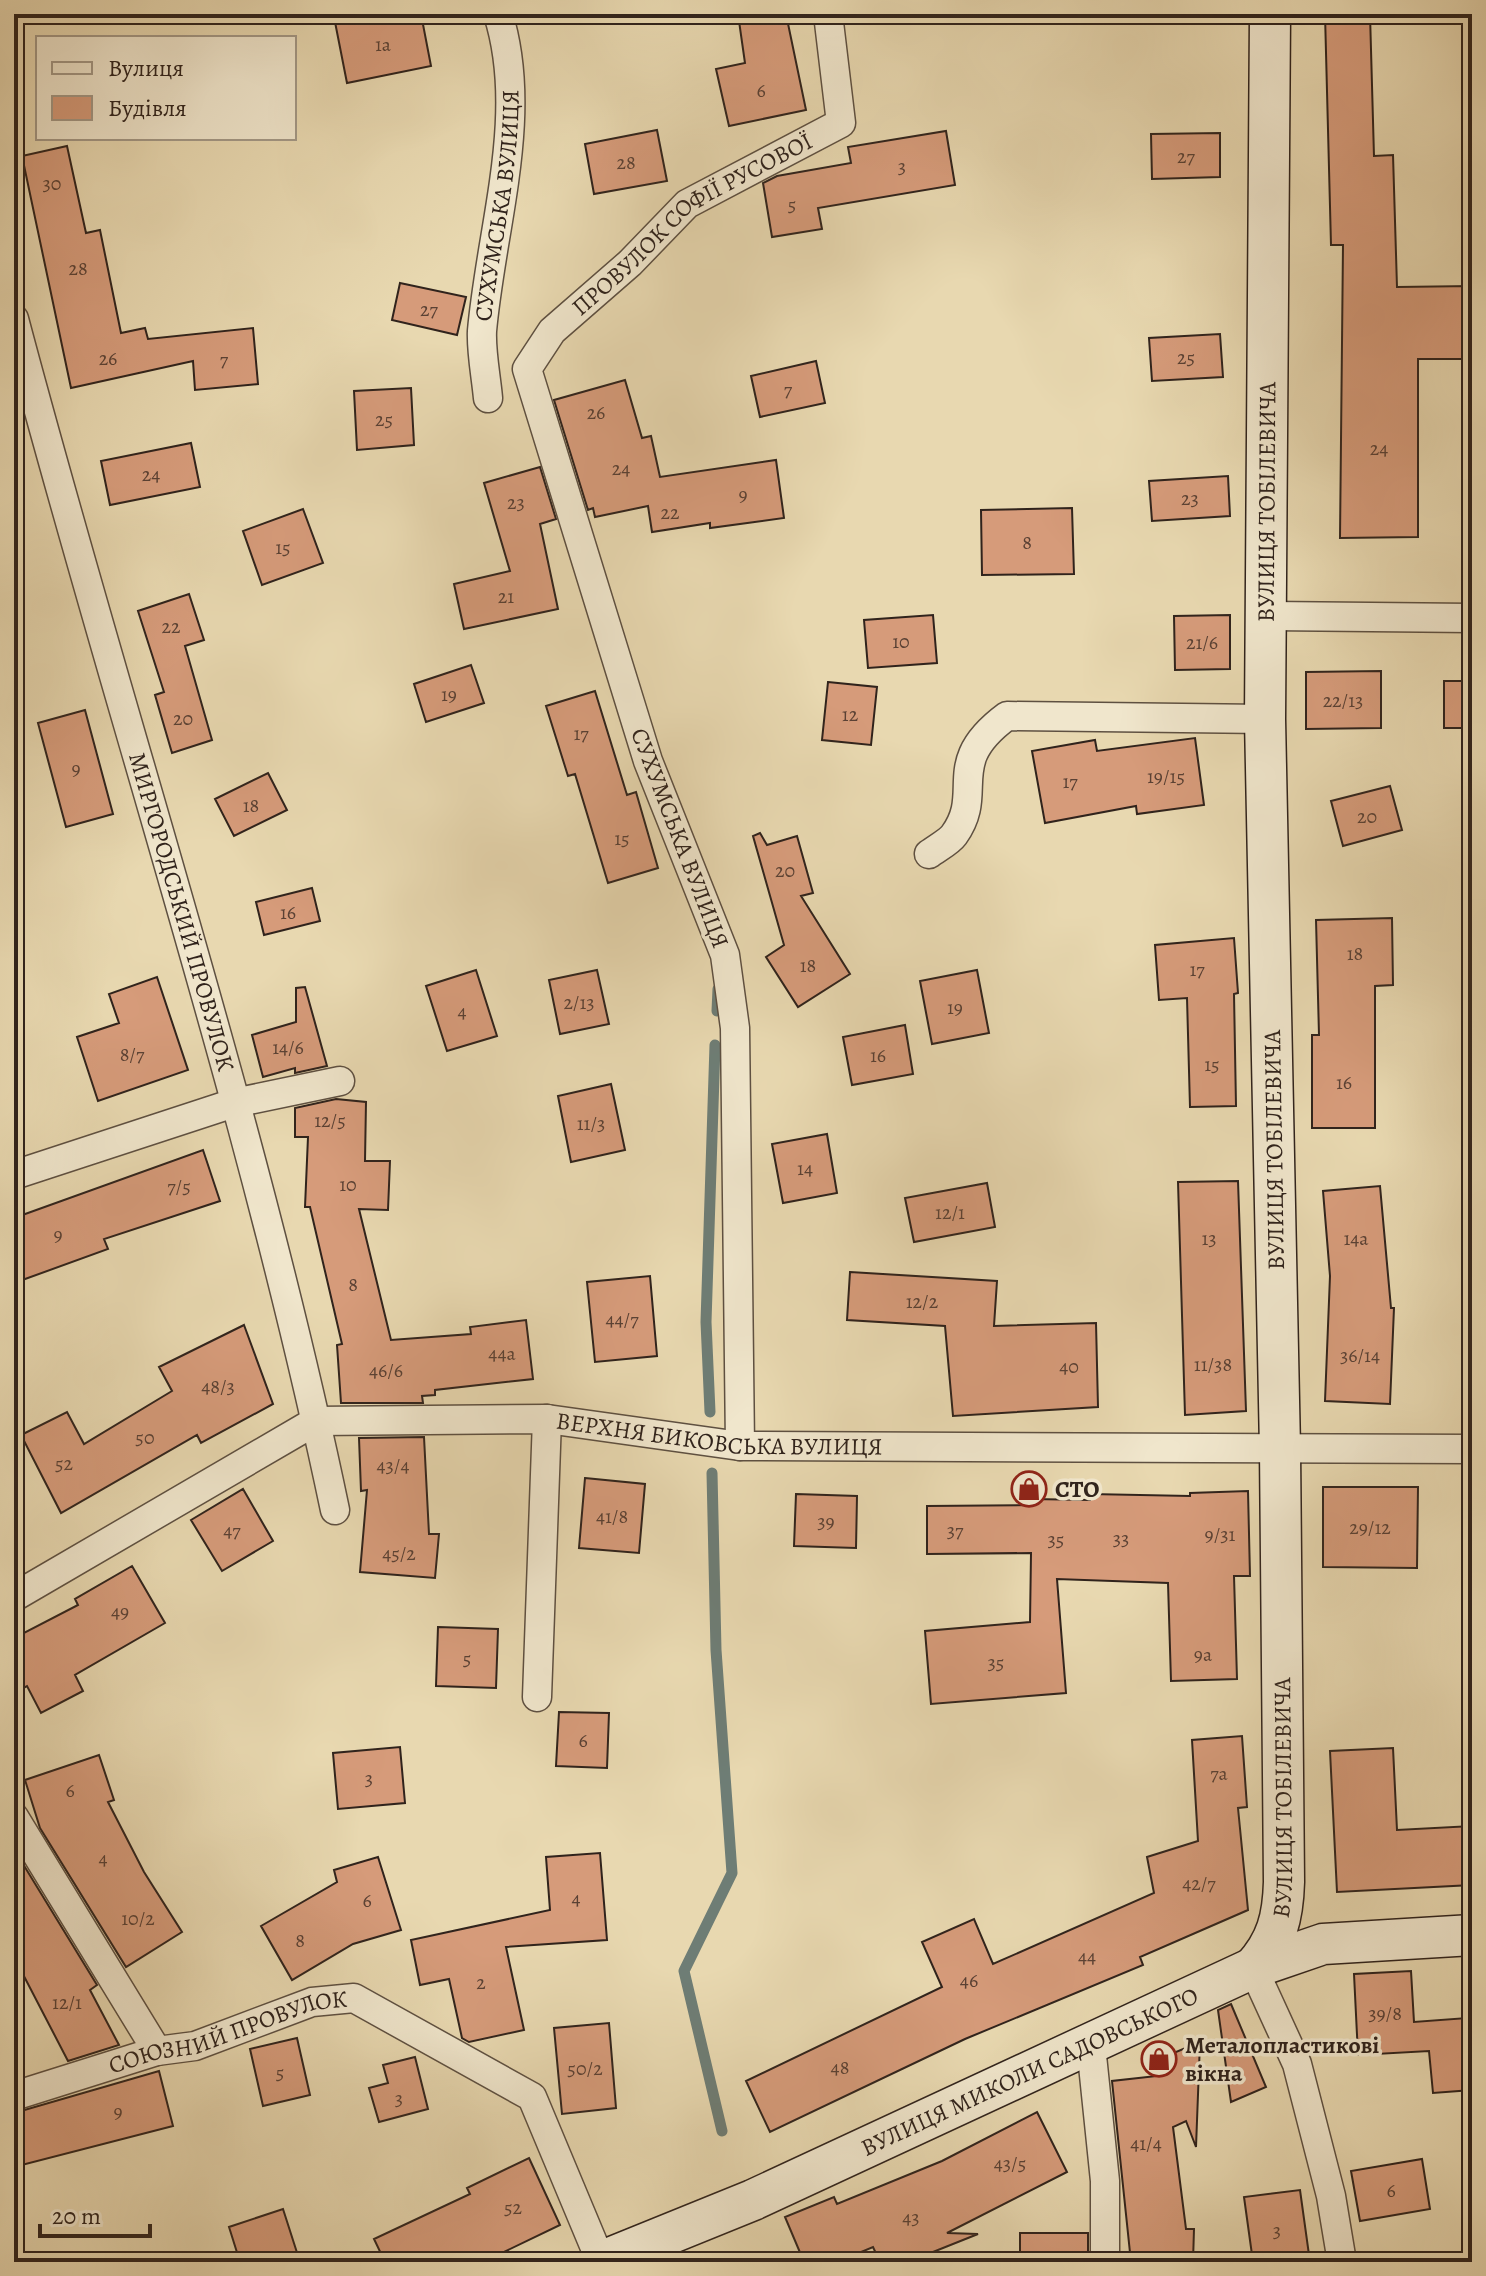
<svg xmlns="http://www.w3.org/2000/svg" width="1486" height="2276" font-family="Alegreya,serif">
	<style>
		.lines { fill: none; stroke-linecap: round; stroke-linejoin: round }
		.stream { stroke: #6e7d75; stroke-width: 11 }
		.building { fill: #d69b7a; stroke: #30231c; stroke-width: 2 }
		.street-casing { stroke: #5e5041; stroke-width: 31 }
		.secondary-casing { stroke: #30231c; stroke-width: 43 }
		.street { stroke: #f0e6cc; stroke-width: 28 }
		.secondary { stroke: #f0e6cc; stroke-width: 40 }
		.labels { text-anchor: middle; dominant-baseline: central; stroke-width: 7; stroke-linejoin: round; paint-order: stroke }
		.number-label { font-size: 20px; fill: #5a4134 }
		.street-label { font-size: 24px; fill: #30231c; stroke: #f0e6cc }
		.poi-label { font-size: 24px; font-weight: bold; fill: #30231c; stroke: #f0e6cc; text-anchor: start }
	</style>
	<rect width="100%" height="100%" fill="#e8d8b0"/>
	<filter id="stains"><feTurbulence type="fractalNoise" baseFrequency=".0025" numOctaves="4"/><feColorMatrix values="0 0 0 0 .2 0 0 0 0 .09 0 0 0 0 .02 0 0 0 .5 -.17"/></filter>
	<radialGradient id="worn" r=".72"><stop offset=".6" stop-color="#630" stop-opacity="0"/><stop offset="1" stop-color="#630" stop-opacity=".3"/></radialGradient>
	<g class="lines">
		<!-- stream -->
		<path class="stream" d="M717 1011 718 989
			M710 1412 706 1322 715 1045
			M712 1473 716 1650 732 1873 684 1971 722 2131"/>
	</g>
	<!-- building -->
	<path class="building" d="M374 14H421L431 66 347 83 335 22Z
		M738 14H786L806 110 729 126 716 69 745 63Z
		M1325 14H1370L1374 156 1393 155 1397 287 1472 286V359H1418V537L1340 538 1343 245H1331Z
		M657 130 667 181 594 194 585 144Z
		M946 131 955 185 818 208 822 229 772 237 763 183 777 176 851 163 848 147Z
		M1220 133V177L1152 179 1151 134Z
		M67 146 86 233 100 230 121 333 145 328 148 339 253 328 258 384 195 390 193 361 71 388 22 156Z
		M400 283 466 297 457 335 392 320Z
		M1220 334 1223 377 1152 381 1149 338Z
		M816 361 825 403 760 417 751 376Z
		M625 380 642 438 651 436 660 477 776 460 784 518 710 528V523L652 532 648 506 595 517 593 508 588 510 554 400Z
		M411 388 414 445 357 450 354 391Z
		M191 443 200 487 110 505 101 461Z
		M540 467 556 519 540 524 558 609 464 629 454 584 510 571 484 483Z
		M1228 476 1230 516 1152 521 1149 481Z
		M1072 508 1074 574 982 575 981 510Z
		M303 509 323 563 262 585 243 531Z
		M189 594 204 640 185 646 212 740 172 753 155 695 164 692 138 611Z
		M933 615 937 663 868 668 864 620Z
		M1230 615V669L1175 670 1174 616Z
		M471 665 484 703 426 722 414 684Z
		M1381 671V728L1306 729V672Z
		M1444 681H1472V728H1444Z
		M828 682 877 687 871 745 822 740Z
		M595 691 627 795 636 792 658 868 608 883 575 774 568 776 546 706Z
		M85 710 113 814 66 827 38 723Z
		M1195 738 1204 805 1137 814 1136 806 1045 823 1032 751 1095 740 1097 751Z
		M268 773 287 810 234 836 215 799Z
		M1390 786 1402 830 1343 846 1331 801Z
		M760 833 767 845 797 836 813 893 801 896 850 974 798 1007 766 957 784 945 753 836Z
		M312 888 320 921 264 935 256 902Z
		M1392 918 1393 985 1375 986V1128H1312V1035H1319L1316 920Z
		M1234 938 1238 993 1234 994 1236 1106 1190 1107 1187 998 1159 1000 1155 945Z
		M476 970 497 1036 447 1051 426 986Z
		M597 970 609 1024 560 1034 549 980Z
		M977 970 989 1033 932 1044 920 981Z
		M157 977 188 1070 98 1101 77 1037 119 1023 109 994Z
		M305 987 327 1066 295 1073V1068L263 1077 252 1035 296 1022V988Z
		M905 1025 913 1074 852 1085 843 1037Z
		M611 1084 625 1150 571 1162 558 1096Z
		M336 1099 366 1102 365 1161H390L388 1210 359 1209 391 1340 471 1334 470 1327 526 1320 533 1379 435 1390V1395L422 1396 423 1403H341L337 1345 342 1344 310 1207H305L308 1137H295V1108Z
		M827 1134 837 1193 783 1203 772 1144Z
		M203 1150 220 1201 104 1239 108 1249 14 1283V1218Z
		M1238 1181 1246 1411 1185 1415 1178 1182Z
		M987 1183 995 1227 914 1242 905 1198Z
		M1380 1186 1391 1308H1394L1390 1404 1325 1401 1330 1276 1323 1191Z
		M850 1272 997 1281 994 1326 1096 1323 1098 1407 953 1416 945 1326 847 1320Z
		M650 1276 657 1356 595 1362 587 1282Z
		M244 1325 273 1404 201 1443 197 1435 61 1513 21 1435 67 1412 84 1444 172 1391 159 1367Z
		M424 1437 429 1534H439L435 1578 360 1572 367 1490 361 1491 359 1438Z
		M585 1478 645 1484 639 1553 579 1548Z
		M1323 1487H1418L1417 1568 1323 1567Z
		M243 1489 273 1541 222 1571 191 1520Z
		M1248 1491 1250 1576H1234L1237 1679 1171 1681 1168 1583 1057 1579 1066 1693 931 1704 925 1631 1030 1622 1031 1553 927 1554V1506L1032 1505V1499L1090 1500V1494L1190 1496V1493Z
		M796 1494 857 1496 856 1548 794 1546Z
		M132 1566 165 1623 75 1675 83 1691 41 1713 27 1686 14 1693V1638L78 1605 75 1599Z
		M438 1627 498 1629 496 1688 436 1686Z
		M559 1712 609 1713 607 1768 556 1766Z
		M1242 1736 1247 1807 1238 1808 1248 1910 1140 1957 1143 1965 965 2039 770 2132 746 2081 942 1987 922 1942 974 1919 993 1964 1154 1893 1147 1857 1198 1841 1192 1740Z
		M400 1747 405 1803 338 1809 333 1753Z
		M1393 1748 1397 1830 1472 1826V1885L1337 1892 1330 1751Z
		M99 1755 114 1800 108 1802 144 1872 182 1932 126 1967 40 1828 25 1780Z
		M600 1853 607 1940 506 1947 524 2030 469 2042 462 2038 449 1979 420 1985 411 1940 550 1910 546 1857Z
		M378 1857 401 1930 353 1944 292 1980 261 1926 337 1882 334 1870Z
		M23 1864 97 1985 90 1990 119 2045 68 2061 14 1957V1869Z
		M1411 1971 1414 2022 1467 2018 1472 2090 1433 2093 1429 2051 1358 2055 1354 1974Z
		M1231 2004 1266 2087 1231 2102 1218 2010Z
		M609 2023 616 2108 562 2114 554 2028Z
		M297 2038 310 2095 263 2106 250 2049Z
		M1200 2042 1196 2147 1186 2121 1173 2127 1186 2229H1194L1193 2262H1131L1112 2081 1166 2075 1159 2059Z
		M415 2057 428 2109 379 2122 369 2088 388 2083 383 2065Z
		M159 2071 173 2126 14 2167V2113Z
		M1037 2112 1067 2172 947 2233 978 2234 908 2262H880L873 2247 837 2262H804L785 2217 834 2197 837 2204 942 2161Z
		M529 2158 560 2225 483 2262H385L374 2239 470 2194 467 2188Z
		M1422 2159 1430 2209 1360 2221 1351 2171Z
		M1300 2190 1310 2262H1253L1244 2197Z
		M283 2209 300 2262H240L229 2227Z
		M1020 2233H1088V2262H1020Z"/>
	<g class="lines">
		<defs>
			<g id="street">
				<path id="s1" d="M14 319C119 716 251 1108 335 1510"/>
				<path id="s2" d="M488 398C486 376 481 352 482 331 491 228 530 115 498 14"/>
				<path d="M1265 616 1472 618"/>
				<path d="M929 854C937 848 949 842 954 835 986 791 942 764 1007 716L1265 719"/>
				<path d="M14 1175 234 1103 340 1081"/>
				<path id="s3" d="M740 1446 735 1028 725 955 648 761 527 369 552 331 630 263 687 204 841 123 828 14"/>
				<path id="s4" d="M14 1597 316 1421 547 1419 740 1446 1472 1449"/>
				<path d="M537 1697 547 1419"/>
				<path d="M14 1817 157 2051"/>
				<path d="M1253 1968 1297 2064 1331 2196 1342 2262"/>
				<path d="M1091 2046 1105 2181V2262"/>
				<path id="s5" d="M14 2096 157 2051 195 2046 312 2002 354 1998 532 2097 601 2262"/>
			</g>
			<g id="secondary">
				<path id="s6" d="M1253 1968C1277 1942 1283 1917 1284 1882L1280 1449 1265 719 1270 14"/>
				<path id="s7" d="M600 2262 753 2200 1253 1968 1323 1944 1472 1935"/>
			</g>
		</defs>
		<!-- street casing -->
		<use href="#street" class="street-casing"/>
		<!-- secondary casing -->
		<use href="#secondary" class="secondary-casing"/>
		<!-- street -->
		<use href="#street" class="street"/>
		<!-- secondary -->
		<use href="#secondary" class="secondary"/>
	</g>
	<!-- icons -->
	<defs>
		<symbol id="shop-ring" viewBox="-11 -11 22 22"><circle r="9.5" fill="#f0e6cc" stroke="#8f2418" stroke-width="1.5"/><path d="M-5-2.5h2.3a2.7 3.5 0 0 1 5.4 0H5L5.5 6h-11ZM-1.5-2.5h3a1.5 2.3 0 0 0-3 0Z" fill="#8f2418"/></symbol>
	</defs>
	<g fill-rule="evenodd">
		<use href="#shop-ring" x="1009" y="1469" width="40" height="40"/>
		<use href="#shop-ring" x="1139" y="2039" width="40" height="40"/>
	</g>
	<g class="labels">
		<!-- number labels -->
		<g class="number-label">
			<text x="383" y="44">1а</text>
			<text x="761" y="90">6</text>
			<text x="1186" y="156">27</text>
			<text x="626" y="162">28</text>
			<text x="902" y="166">3</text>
			<text x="52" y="183">30</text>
			<text x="792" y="204">5</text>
			<text x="78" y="268">28</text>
			<text x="429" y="309">27</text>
			<text x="1186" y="357">25</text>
			<text x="108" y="358">26</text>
			<text x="224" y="359">7</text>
			<text x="788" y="389">7</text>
			<text x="596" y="412">26</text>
			<text x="384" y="419">25</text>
			<text x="1379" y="448">24</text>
			<text x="621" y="468">24</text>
			<text x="151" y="474">24</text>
			<text x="743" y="494">9</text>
			<text x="1190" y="498">23</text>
			<text x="516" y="502">23</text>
			<text x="670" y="512">22</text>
			<text x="1027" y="542">8</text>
			<text x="283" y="547">15</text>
			<text x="506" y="596">21</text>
			<text x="171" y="626">22</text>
			<text x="901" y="641">10</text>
			<text x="1202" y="642">21/6</text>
			<text x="449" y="694">19</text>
			<text x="1343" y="700">22/13</text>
			<text x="850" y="714">12</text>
			<text x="183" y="718">20</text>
			<text x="581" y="733">17</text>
			<text x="76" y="768">9</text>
			<text x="1166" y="776">19/15</text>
			<text x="1070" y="781">17</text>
			<text x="251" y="805">18</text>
			<text x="1367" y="816">20</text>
			<text x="622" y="838">15</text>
			<text x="785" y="870">20</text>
			<text x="288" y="912">16</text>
			<text x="1355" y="953">18</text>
			<text x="808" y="965">18</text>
			<text x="1197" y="969">17</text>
			<text x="579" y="1002">2/13</text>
			<text x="955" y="1007">19</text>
			<text x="462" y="1011">4</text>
			<text x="288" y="1047">14/6</text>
			<text x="132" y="1054">8/7</text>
			<text x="878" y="1055">16</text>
			<text x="1212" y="1064">15</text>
			<text x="1344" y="1082">16</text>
			<text x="330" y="1120">12/5</text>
			<text x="591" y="1123">11/3</text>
			<text x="805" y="1168">14</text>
			<text x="348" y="1184">10</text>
			<text x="179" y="1186">7/5</text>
			<text x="950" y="1212">12/1</text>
			<text x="58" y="1234">9</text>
			<text x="1209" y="1238">13</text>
			<text x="1356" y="1238">14а</text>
			<text x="353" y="1284">8</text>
			<text x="922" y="1301">12/2</text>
			<text x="622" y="1319">44/7</text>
			<text x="502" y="1353">44а</text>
			<text x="1360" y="1355">36/14</text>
			<text x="1213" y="1364">11/38</text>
			<text x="1069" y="1366">40</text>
			<text x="386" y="1370">46/6</text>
			<text x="218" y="1386">48/3</text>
			<text x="145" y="1437">50</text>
			<text x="64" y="1463">52</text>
			<text x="393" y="1465">43/4</text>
			<text x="612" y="1516">41/8</text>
			<text x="826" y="1521">39</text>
			<text x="1370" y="1527">29/12</text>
			<text x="232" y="1530">47</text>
			<text x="955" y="1530">37</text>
			<text x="1220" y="1534">9/31</text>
			<text x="1121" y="1538">33</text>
			<text x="1056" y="1539">35</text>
			<text x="399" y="1553">45/2</text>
			<text x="120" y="1611">49</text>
			<text x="1203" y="1654">9а</text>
			<text x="467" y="1658">5</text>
			<text x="996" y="1662">35</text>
			<text x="583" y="1740">6</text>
			<text x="1219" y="1773">7а</text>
			<text x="369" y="1778">3</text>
			<text x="70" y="1790">6</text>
			<text x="103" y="1858">4</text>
			<text x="1199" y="1883">42/7</text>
			<text x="576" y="1898">4</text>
			<text x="367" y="1900">6</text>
			<text x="138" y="1918">10/2</text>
			<text x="300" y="1940">8</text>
			<text x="1087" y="1956">44</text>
			<text x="969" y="1980">46</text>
			<text x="481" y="1982">2</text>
			<text x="67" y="2002">12/1</text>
			<text x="1385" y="2013">39/8</text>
			<text x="840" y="2067">48</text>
			<text x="585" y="2068">50/2</text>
			<text x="280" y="2072">5</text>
			<text x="399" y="2098">3</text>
			<text x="118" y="2111">9</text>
			<text x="1146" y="2143">41/4</text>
			<text x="1010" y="2163">43/5</text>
			<text x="1391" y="2190">6</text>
			<text x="513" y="2207">52</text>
			<text x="911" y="2217">43</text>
			<text x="1277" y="2230">3</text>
		</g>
		<!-- street labels -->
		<g class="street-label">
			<text stroke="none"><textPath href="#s2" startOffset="194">СУХУМСЬКА ВУЛИЦЯ</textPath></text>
			<text stroke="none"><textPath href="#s3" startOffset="1334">ПРОВУЛОК СОФІЇ РУСОВОЇ</textPath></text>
			<text stroke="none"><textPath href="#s6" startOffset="1474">ВУЛИЦЯ ТОБІЛЕВИЧА</textPath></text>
			<text transform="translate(680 838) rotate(69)">СУХУМСЬКА ВУЛИЦЯ</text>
			<text stroke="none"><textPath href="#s1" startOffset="616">МИРГОРОДСЬКИЙ ПРОВУЛОК</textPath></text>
			<text transform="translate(1274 1150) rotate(-91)">ВУЛИЦЯ ТОБІЛЕВИЧА</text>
			<text stroke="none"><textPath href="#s4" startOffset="754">ВЕРХНЯ БИКОВСЬКА ВУЛИЦЯ</textPath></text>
			<text stroke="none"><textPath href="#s6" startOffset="178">ВУЛИЦЯ ТОБІЛЕВИЧА</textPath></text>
			<text stroke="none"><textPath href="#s5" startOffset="224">СОЮЗНИЙ ПРОВУЛОК</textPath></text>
			<text stroke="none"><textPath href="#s7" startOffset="470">ВУЛИЦЯ МИКОЛИ САДОВСЬКОГО</textPath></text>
		</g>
		<!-- poi labels -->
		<g class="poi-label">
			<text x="1055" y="1489">СТО</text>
			<text x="1185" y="2045">Металопластикові<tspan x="1185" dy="28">вікна</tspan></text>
		</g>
	</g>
	<!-- margin -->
	<rect width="1486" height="2276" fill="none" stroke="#e8d8b0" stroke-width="48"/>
	<rect x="16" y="16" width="1454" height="2244" fill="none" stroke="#30231c" stroke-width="4"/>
	<rect x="24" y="24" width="1438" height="2228" fill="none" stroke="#30231c" stroke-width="2"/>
	<!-- legend -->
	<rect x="36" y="36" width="260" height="104" fill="#f0e6cc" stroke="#a39886" stroke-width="2"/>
	<rect x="52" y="62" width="40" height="12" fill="#f0e6cc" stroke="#a39886" stroke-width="2"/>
	<text x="108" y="76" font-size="24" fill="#30231c">Вулиця</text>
	<rect x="52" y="96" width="40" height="24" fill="#d69b7a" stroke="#a39886" stroke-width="2"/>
	<text x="108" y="116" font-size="24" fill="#30231c">Будівля</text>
	<!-- scale -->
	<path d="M40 2224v12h110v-12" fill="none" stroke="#30231c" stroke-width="4"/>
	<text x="52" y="2224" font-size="24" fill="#30231c" stroke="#f0e6cc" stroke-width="6" paint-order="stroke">20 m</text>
	<rect width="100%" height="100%" filter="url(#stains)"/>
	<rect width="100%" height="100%" fill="url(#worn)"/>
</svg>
